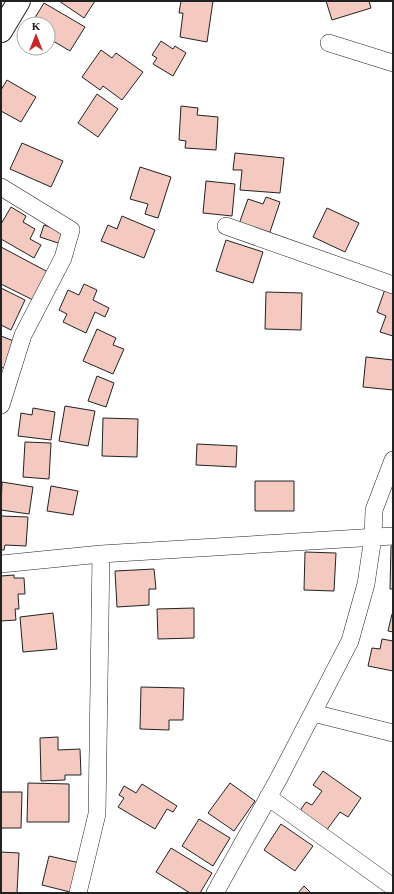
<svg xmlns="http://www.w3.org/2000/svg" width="394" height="894" font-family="'Times New Roman',serif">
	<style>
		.building { fill: #f3c9c0; stroke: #222 }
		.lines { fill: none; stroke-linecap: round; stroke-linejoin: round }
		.minor-casing { stroke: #222; stroke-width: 18 }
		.secondary-casing { stroke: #222; stroke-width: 24 }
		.minor { stroke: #fff; stroke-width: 17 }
		.secondary { stroke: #fff; stroke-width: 22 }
	</style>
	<rect width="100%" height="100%" fill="#fff"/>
	<!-- building -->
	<path class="building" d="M59 1H95L84 18Z
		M181 1H213L207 42 180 37 183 13H179Z
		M326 1H369L371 8 332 20Z
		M44 3 85 27 70 51 48 38V24H31Z
		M161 41 173 49 175 46 186 53 173 76 153 64 157 58 152 55Z
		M101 50 112 58 116 53 143 72 122 100 103 86 100 90 82 77Z
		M7 80 36 97 21 122 1 111V90Z
		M97 94 118 109 98 137 78 123Z
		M181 106 198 108 197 115 218 117 216 150 185 148 186 141 179 140Z
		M22 143 63 161 51 187 10 169Z
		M235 153 284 158 280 193 240 190 242 170H233Z
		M140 167 171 177 158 218 145 214 148 204 130 199Z
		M206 181 235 184 232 216 203 213Z
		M266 197 280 202 269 235 239 224 248 199 263 204Z
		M11 207 26 216 23 222 35 229 30 239 41 245 34 258 1 239V224Z
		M327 208 359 223 345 252 313 237Z
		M122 216 155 230 144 258 101 241 108 225 117 229Z
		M44 225 65 232 61 244 40 237Z
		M226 240 263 252 253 283 216 271Z
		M1 247 48 272 33 300 1 284Z
		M84 284 97 290 93 300 109 308 105 317 95 312 86 333 63 322 67 314 59 310 68 290 79 295Z
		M1 288 25 300 11 330 1 325Z
		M385 289 393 291V336L380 332 386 316 377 312Z
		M266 292 302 293 301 330 265 329Z
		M97 329 116 338 113 345 124 349 113 374 83 361Z
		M1 336 16 342 5 369 1 367Z
		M366 357 393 360V390L363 387Z
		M97 376 114 383 106 407 88 401Z
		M65 406 95 411 88 446 59 441Z
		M33 408 55 412 51 440 18 436 21 413 32 415Z
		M103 418 138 419 137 457 102 456Z
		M25 442 51 443 49 479 23 477Z
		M197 444 237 446 236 467 196 465Z
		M255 481H294V511H255Z
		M2 482 33 487 29 514 1 510Z
		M51 486 78 491 73 515 47 511Z
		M1 516 28 517 26 546 5 545 4 550H1Z
		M391 546H393V589H390Z
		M305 552 336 553 334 591 304 590Z
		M154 569 156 589H149V605L117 607 115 571Z
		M14 575V578H24L25 594H18L19 609H15L16 620 1 621V576Z
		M194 608V638L158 639 157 609Z
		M53 613 57 649 23 652 20 617Z
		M392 614H393V632L388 631Z
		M382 639 393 641V671L368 666 372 648 380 649Z
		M141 687 184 688 183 720H169V730L140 729Z
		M58 737V750L80 749 81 775H65V780L41 781 40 738Z
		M323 771 361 798 348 817 340 812 326 831 299 812 306 802 312 805 322 791 313 785Z
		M28 783 69 784V822H27Z
		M230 783 255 801 234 831 208 813Z
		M142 784 177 806 173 812 167 809 155 829 118 807 124 798 119 795 124 786 136 793Z
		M1 792H22L21 828H1Z
		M199 819 230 838 213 866 182 846Z
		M281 824 313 846 295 871 264 850Z
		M171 848 212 873 200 893H190L156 872Z
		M1 852 19 853 17 893H1Z
		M49 856 80 863 74 893 42 885Z
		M304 886 311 893H298Z"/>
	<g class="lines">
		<defs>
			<path id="minor" d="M329 43 393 63
				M1 187 71 230 63 258 23 335 1 405
				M226 226 393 285
				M1 564 101 554 393 536
				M313 713 393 733
				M268 797 393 887
				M78 893 97 814 101 554
				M215 893 279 778 350 641 366 584 373 537 374 510 393 460"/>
			<path id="secondary" d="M1 31 19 1"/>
		</defs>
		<!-- minor casing -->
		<use href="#minor" class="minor-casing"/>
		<!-- secondary casing -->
		<use href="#secondary" class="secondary-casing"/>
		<!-- minor -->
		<use href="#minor" class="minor"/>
		<!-- secondary -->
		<use href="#secondary" class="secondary"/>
	</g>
	<!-- border -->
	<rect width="394" height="894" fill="none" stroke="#222222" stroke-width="4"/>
	<!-- north arrow -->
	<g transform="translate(36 36)"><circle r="19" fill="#ffffff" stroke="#a7a7a7"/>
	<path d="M0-3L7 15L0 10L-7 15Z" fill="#c62828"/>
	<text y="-6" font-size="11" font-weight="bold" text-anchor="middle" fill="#222222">K</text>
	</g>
</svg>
